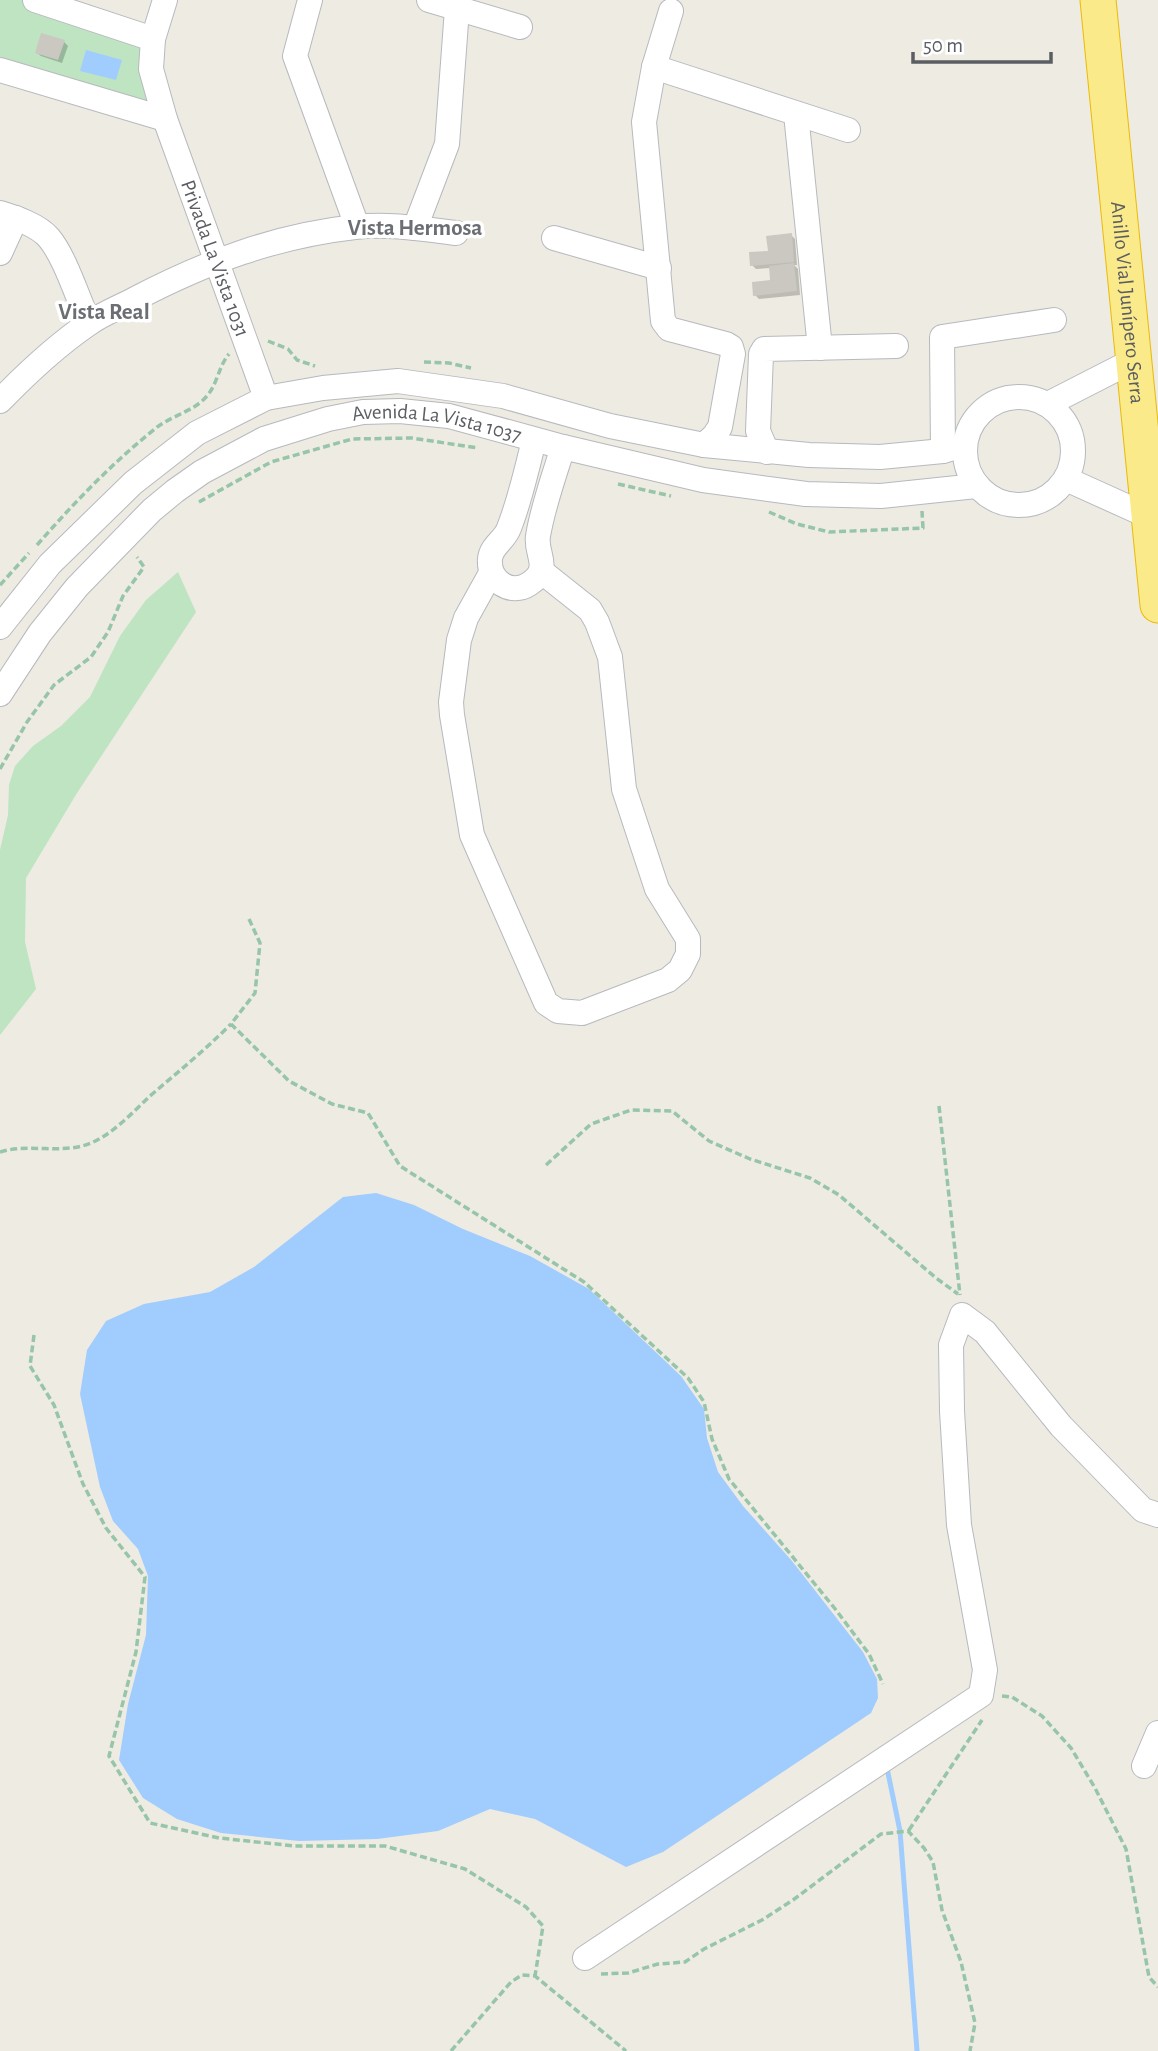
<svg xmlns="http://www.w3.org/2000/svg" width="1158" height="2051" font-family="'Alegreya Sans',sans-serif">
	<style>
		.green { fill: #bee4c2 }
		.water { fill: #a1ccfe }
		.shadow { fill: #0003 }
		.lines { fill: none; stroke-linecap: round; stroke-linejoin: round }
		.stream { stroke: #a1ccfe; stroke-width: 5 }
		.building { fill: #cac8c1 }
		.minor-casing { stroke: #b7b9be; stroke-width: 26 }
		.highway-casing { stroke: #ebba04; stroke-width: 37 }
		.path { stroke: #97c5a9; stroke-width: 3.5; stroke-dasharray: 7 3.5; stroke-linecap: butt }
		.minor { stroke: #fff; stroke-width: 24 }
		.highway { stroke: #fbea8a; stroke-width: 35 }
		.labels { text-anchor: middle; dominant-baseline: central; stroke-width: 7; stroke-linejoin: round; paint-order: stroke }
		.street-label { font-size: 21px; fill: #5a5d62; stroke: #fff }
		.neighbourhood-label { font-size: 23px; font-weight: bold; fill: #6b6f74; stroke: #fff }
	</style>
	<rect width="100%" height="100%" fill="#edebe2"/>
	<!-- green -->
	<path class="green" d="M0 0H35L153 39 165 119 0 70Z
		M178 572 196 612 77 793 26 878 25 942 36 989 0 1035V850L8 815 9 785 15 766 33 746 61 726 90 697 120 636 146 600Z"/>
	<!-- water -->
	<path class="water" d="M86 50 122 60 116 80 80 71Z
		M376 1193 414 1205 463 1229 530 1256 589 1289 681 1376 704 1409 707 1438 718 1472 743 1506 792 1561 863 1652 877 1679 878 1698 871 1713 663 1852 626 1867 535 1819 490 1809 438 1831 377 1839 299 1841 221 1833 177 1819 143 1798 119 1760 128 1704 146 1635 148 1576 138 1549 113 1521 100 1487 80 1394 87 1350 106 1321 144 1304 210 1292 254 1267 343 1197Z"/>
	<!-- shadow -->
	<path class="shadow" d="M64 42 68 46 62 63 41 56 37 53Z
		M791 235 795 239 797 265H794L798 269 800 295 759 299 755 295 772 282 771 268 756 269 752 265Z"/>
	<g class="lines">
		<!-- stream -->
		<path class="stream" d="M887 1768 900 1831 917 2051"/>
	</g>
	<!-- building -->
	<path class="building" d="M41 33 65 40 58 60 35 53Z
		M792 233 794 262 750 266 749 252 768 251 766 236Z
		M794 263 797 291 753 296 752 282 770 280 769 266Z"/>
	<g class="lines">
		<defs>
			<g id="minor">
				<path d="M35 0 153 39"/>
				<path id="s1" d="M165 0 153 39 151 69 165 119 266 398"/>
				<path d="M310 0 295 56 357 226"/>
				<path d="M429 0 520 27"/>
				<path d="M671 11 654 67 644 122 663 321 669 329 726 344 731 347 733 354 720 427 714 436 704 445"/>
				<path d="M654 67 848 130"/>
				<path d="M0 70 165 119"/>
				<path d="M796 114 820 348"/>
				<path d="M0 213C16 218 38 225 49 238 65 257 78 299 89 323"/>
				<path d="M415 228 447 144 457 9"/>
				<path d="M554 238 659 268"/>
				<path d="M0 253 16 218"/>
				<circle cx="1019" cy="451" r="54"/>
				<path d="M0 401C27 373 56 346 88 324 102 314 120 307 135 299 206 262 275 236 355 227 388 223 424 229 456 233"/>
				<path d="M1048 404 1134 360"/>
				<path d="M534 440C527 469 520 500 509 528 505 540 491 546 490 559 488 581 511 596 529 584 553 568 535 555 538 536 543 506 554 476 563 447"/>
				<path d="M943 451 942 337 1054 320"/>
				<path d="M767 452 758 431 761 354 764 349 896 346"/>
				<path d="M1066 479 1148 516"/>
				<path d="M491 573 466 618 459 640 451 702 452 715 472 835 546 1003 558 1011 582 1013 668 980 680 970 688 954V939L657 889 624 789 610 657 597 622 590 610 541 571"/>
				<path d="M0 627 50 564 133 483 197 433 266 398 323 388 398 381 503 396 610 426 704 445 809 455 880 457 943 451 965 445"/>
				<path id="s2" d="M0 694 40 633 77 587 152 510 175 491 202 472 264 439 328 419 363 412 400 411 449 416 563 447 703 480 806 494 881 496 976 486"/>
				<path d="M1144 1766 1158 1733"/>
				<path d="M585 1958 981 1695 985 1670 959 1525 952 1411 951 1345 962 1315 985 1332 1061 1426 1143 1510 1158 1515"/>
			</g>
			<g id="highway">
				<path id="s3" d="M1098 0 1158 605"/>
			</g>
		</defs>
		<!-- minor casing -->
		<use href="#minor" class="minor-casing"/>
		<!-- highway casing -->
		<use href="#highway" class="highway-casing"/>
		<!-- path -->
		<path class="path" d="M268 341 288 349 297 360 315 366
			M424 362 449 363 471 368
			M618 484 671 496
			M199 502 271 462 352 439 412 438 478 448
			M769 512 797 524 829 532 923 528 922 511
			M37 545C74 503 112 463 156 428 171 416 194 411 206 397 218 384 218 367 229 354
			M0 585 29 553
			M0 769 27 722 54 685 91 657 108 632 123 596 144 567 137 557
			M249 919 260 943 255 993 231 1024 289 1081 332 1104 368 1113 400 1166 584 1282 688 1378 704 1402 712 1439 729 1479 836 1610 869 1654 883 1684
			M939 1106 960 1295
			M0 1152C29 1143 62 1155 91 1143 113 1134 133 1112 150 1096 178 1072 205 1050 231 1024
			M546 1165 591 1124 631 1110 672 1111 709 1141 750 1159 810 1178 839 1195 936 1278 958 1294
			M34 1335 30 1366 54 1405 83 1484 106 1528 145 1577 136 1652 109 1756 150 1823 219 1838 295 1846H385L465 1869 526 1907 543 1926 535 1976
			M1002 1696 1012 1697 1042 1716 1071 1748 1095 1788 1126 1849 1149 1977 1158 1987
			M909 1830 982 1720
			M601 1974 628 1973 658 1964 685 1962 704 1949 762 1920 793 1900 881 1834 908 1831 924 1848 933 1862 942 1910 961 1962 975 2023 970 2051
			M451 2051 511 1982 522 1975 535 1976 626 2051"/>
		<!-- minor -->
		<use href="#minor" class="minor"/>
		<!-- highway -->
		<use href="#highway" class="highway"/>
	</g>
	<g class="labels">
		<!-- street labels -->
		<g class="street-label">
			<text stroke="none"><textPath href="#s1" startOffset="271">Privada La Vista 1031</textPath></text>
			<text stroke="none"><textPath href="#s3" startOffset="304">Anillo Vial Junípero Serra</textPath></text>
			<text stroke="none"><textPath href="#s2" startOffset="550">Avenida La Vista 1037</textPath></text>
		</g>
		<!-- neighbourhood labels -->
		<g class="neighbourhood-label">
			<text x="415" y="228">Vista Hermosa</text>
			<text x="104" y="312">Vista Real</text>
		</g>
	</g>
	<!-- scale -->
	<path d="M913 52v10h138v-10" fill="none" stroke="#5a5d62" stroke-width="3.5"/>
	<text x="923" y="52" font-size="21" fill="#5a5d62" stroke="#ffffff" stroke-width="5" paint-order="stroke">50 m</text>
</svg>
